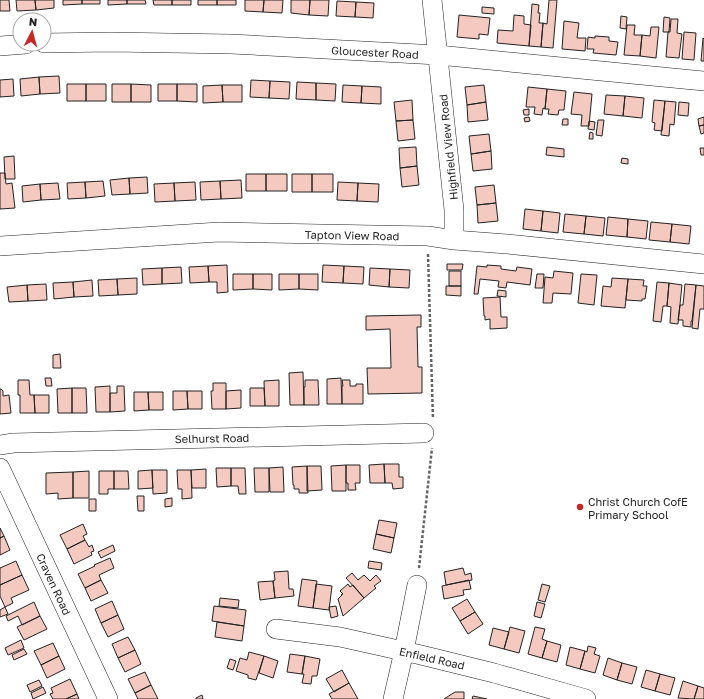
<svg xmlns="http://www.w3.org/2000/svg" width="704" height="699" font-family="'Golos Text',sans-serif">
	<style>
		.building { fill: #f3c9c0; stroke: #222 }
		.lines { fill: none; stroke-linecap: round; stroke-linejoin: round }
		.minor-casing { stroke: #222; stroke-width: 20 }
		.path { stroke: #646464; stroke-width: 2.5; stroke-dasharray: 3 2; stroke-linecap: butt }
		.minor { stroke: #fff; stroke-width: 19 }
		.poi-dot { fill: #c62828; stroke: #fff; stroke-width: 1.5 }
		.labels { text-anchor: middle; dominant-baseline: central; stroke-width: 3; stroke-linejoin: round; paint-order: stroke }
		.street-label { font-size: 11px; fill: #222; stroke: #fff }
		.poi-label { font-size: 11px; fill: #222; stroke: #fff; text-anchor: start }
	</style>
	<rect width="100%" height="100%" fill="#fff"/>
	<!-- building -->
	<path class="building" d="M0 0H9L10 11H0Z
		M16 0H35L36 10 17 11Z
		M35 0H54V8L36 10Z
		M63 0H82V4L63 5Z
		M82 0H100V4H82Z
		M108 0H127V4L108 5Z
		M127 0H145L146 4H127Z
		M153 0H172V5H154Z
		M172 0H191V5H172Z
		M198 0H217V5H198Z
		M217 0H236V5H217Z
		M245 0H264L263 12 245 11Z
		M264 0H283L282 13 263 12Z
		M291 0H310L309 15 291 13Z
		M310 0H329L328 16 309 15Z
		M549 0H557L553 48 541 47 543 23 547 24Z
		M337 1 356 2 355 17 336 16Z
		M356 2 374 3 373 18 355 17Z
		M532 4 539 5 538 13H540L539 23H543L541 47 529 46Z
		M482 7 494 8V14L482 13Z
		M459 15 490 18 488 35 479 34V39L457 37Z
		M514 15 524 16V24L531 25 529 46 497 43 498 30 513 31Z
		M621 16 627 17 626 29 620 28Z
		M664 17 670 18 669 32H663Z
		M671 19H678L677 33 682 34 679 58 666 57 668 32H670Z
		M564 21 579 23 577 38H586L585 51 562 49Z
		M627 25H635L634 35H642L640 56 624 55Z
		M651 27H659L656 58 640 56 642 35 650 36Z
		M684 32 696 33 694 60 682 59Z
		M595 36 609 37V41L618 42 616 55 593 53 594 49H587L588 37 595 38Z
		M703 38 704 39V61H701Z
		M59 76 60 93 40 94 39 77Z
		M39 77 40 94 21 96 20 79Z
		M13 79 14 96 0 97V80Z
		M251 80 270 81 269 98 250 97Z
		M270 81 290 82 289 99 269 98Z
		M297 82 316 83V100L296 99Z
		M316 83 336 84 335 101 316 100Z
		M67 84H86V101H67Z
		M86 84H106V101H86Z
		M112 84H131V102H112Z
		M131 84 151 85V102H131Z
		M158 84H177V101H158Z
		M177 84H197V102L177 101Z
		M222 85 223 102 203 103V86Z
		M222 85H242V102H223Z
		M343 85 362 86 361 103 342 102Z
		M484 85 486 102 467 105 465 87Z
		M362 86 381 87V104L361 103Z
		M528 87 547 89 545 109 543 108 542 115 534 114 535 107H526Z
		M547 89 566 91 564 110H559L558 115 548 114 549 109H545Z
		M574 92 592 94 589 126H581L582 115 571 114Z
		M606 95 625 96 623 116 604 114Z
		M625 96 644 98 642 118 623 116Z
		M412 100 413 120 396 121 394 102Z
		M654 100 665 101 662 131 654 130 655 123 652 122Z
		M665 101 676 102 674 125 670 124 669 136 661 135Z
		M486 102 488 120 468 122 467 105Z
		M679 102 689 103 688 116 678 115Z
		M529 109V115H524L523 110Z
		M529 117 530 121 525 122 524 118Z
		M704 117V125L699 126 698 119Z
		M563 119H568V125H562Z
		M413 120 415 139 398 141 396 121Z
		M598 120H604L602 136 596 135Z
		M589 121 595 122 594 130 588 129Z
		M704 125V133L701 134 699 126Z
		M590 132 593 133V139H589Z
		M489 134 491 151 471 154 469 136Z
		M416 147 417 166 400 168 399 148Z
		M547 147 564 149V157L546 155Z
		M700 148H704V155H701Z
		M491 151 492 169 473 171 471 154Z
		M14 156 15 179H5L4 157Z
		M622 158 628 159V164L621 163Z
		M417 166 419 185 402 187 400 168Z
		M0 173H5L6 184 12 183 15 208 0 209Z
		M246 174H266V191H246Z
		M266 174H287V191H266Z
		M292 174H312V192H292Z
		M312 174H333V192H312Z
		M147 177 148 193 130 194 129 178Z
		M129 178 130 194 112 195 110 180Z
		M241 180 242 198 221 199 220 181Z
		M103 181 105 196 86 198 85 182Z
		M220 181 221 199 201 200 200 182Z
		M85 182 86 198 68 199 67 183Z
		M195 182 196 200 175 201 174 183Z
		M338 182 358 183 357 201 337 200Z
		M58 183 60 199 41 200 40 184Z
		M174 183 175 201 155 202 154 184Z
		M358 183 379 184 378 202 357 201Z
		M40 184 41 200 23 202 22 186Z
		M494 185 496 203 477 205 475 187Z
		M496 203 498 221 478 223 477 205Z
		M525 209 543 211 541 231 523 229Z
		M543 211 560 213 558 233 541 231Z
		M565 214 586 216 584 234 563 232Z
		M586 216 605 218 603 236 584 234Z
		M608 217 628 219 627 237 606 235Z
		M628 219 648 221 646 239 627 237Z
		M651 222 672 224 670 242 649 240Z
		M672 224 691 226 689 244 670 242Z
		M447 264H463L462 270H447Z
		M227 265 228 292 217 293V282H209L208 266Z
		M323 265 344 266 343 283 322 282Z
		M487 265 501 266V269L516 271 517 267 532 269 530 285 507 282 506 288 498 287 499 281 480 279 478 294H474L477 266 487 267Z
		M208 266 209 282 190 283 189 267Z
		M344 266 364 267 363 284 343 283Z
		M181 267 182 283 162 284V268Z
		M162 268V284L143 285 142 269Z
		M370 268 390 269 389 287 369 285Z
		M390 269 410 270 409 288 389 287Z
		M449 271H461V286H449Z
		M554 271 573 273 571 294 553 293 552 303H543L545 277 553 278Z
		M233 274H253V289L233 290Z
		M253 274H272V290L253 289Z
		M279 274H299V289L279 290Z
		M299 274H318V290L299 289Z
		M537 274H544L543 288H535Z
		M581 274 597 275 594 305 578 303Z
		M137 278V294L118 295 117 279Z
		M612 278 628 279 625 308 601 306 603 286 611 287Z
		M117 279 118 295 99 296 98 280Z
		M628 279 644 280 643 286H647L645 299H642V301L626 300Z
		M92 280 93 296 74 297 73 282Z
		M73 282 74 297 54 299 53 283Z
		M657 282 669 283 667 306H663L661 322 653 321Z
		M669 283 682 285 678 324 670 323 671 307 667 306Z
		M46 284 47 300 28 301 27 285Z
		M685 284 696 285 692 321H691V327L683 326V320H678L680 305H683Z
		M27 285 28 301 9 302 7 287Z
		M696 285 704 286V309H700L698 329 692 328Z
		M446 286H461V296L446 295Z
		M498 290 506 291V297L497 296Z
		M500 297 501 317H507V328L490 329V319L485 320V316H484L483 298Z
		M421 315V327H417L418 367H422V393L368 394 367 368H391L390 329 366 330V316Z
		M60 354 61 368H53V355Z
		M303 372 304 405H290L289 373Z
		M45 378H51L52 386H46Z
		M341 378 342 404H327V379Z
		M18 380H29L30 395H34L35 413H20V395H18Z
		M279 380V406H265L264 381Z
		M305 380H318L319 405H304V387H305Z
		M342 380H350V386H356V384H363V404H342V386H343Z
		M213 383H226V409H212L211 391H213Z
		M110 386V412H96L95 387Z
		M117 386H124L125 411 110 412V393H117Z
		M72 388V413H58L57 389Z
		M72 388H86L87 413H72Z
		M250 388H264L265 406H250Z
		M0 389H1L3 391V396L9 395 11 413 0 414Z
		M241 390V408L226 409V391Z
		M173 391H187L188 409 173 410Z
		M187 391H202V409H188Z
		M134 392H148L149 410 134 411Z
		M148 392H163V410H149Z
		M34 395H49V413H35Z
		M384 464H399V477H403V488L393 489 392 483H385Z
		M384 464 385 483H370L369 465Z
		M346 465V491H332L331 466Z
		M346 465H360V483H355L356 490H348V483H346Z
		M307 466 308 493H299V489H294V485H293L292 467Z
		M307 466H321L322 490 307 491Z
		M283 467 284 492H270L269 468Z
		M216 468H231V486L217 487Z
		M231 468H245L246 494H239L238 486H231Z
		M254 468H269V492H255Z
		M206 469V488H192L191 470Z
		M152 470 153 488 138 489V471Z
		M152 470H167V493L153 494Z
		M177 470H191L192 498 182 499V489H178Z
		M89 471V498H73V472Z
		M99 471H114V489H108V494H99Z
		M114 471H128L129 489H114Z
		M73 472V498L58 499V493L46 494V473Z
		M137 496H144V511H138Z
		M172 498V506L165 507V499Z
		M89 499H96V511H89Z
		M379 520 397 523 394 538 376 534Z
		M83 524 87 534 83 536 85 540 67 549 60 535Z
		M0 528 4 536 0 538Z
		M376 534 394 538 391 553 373 549Z
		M4 536 10 550 0 555V538Z
		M85 540 89 547 92 545 94 551 91 552 92 555 74 564 67 549Z
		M113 545 115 551 101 558 98 552Z
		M110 558 114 568 99 575 101 580 85 588 78 574 95 566 94 565Z
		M16 561 22 575 0 585V568Z
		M369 561 382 563 381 570 368 568Z
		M463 568 465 575 471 573 472 580 446 585 444 572Z
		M288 571 289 589H293L294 596 275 598 273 581 275 580 274 572Z
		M352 573 358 580 364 575 370 581 376 575 381 581 374 586 376 588 364 598 346 578Z
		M22 575 29 590 11 598 13 603 5 607 0 596V585Z
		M302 579 317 581 313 608 298 606Z
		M101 580 108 593 91 601 85 588Z
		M469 580 471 589 463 590 464 595 444 599 442 586Z
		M273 581 275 598 260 600 258 582Z
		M316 584 332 586 329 610 313 608Z
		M348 584 350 587 353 585 364 598 343 616 338 599 342 595H341L343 594 340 591Z
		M542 584 550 586 545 602 538 600Z
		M220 598 239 600 238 608 219 606Z
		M467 599 475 612 460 621 452 608Z
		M112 601 118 615 101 623 95 609Z
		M34 602 40 616 22 625 18 616 8 621 6 616Z
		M537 602 545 604 541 618 534 616Z
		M214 606 246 610 244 626 212 621Z
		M336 606 338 616 331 618 329 607Z
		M5 607 8 614 0 617V610Z
		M475 612 483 624 468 634 460 621Z
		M118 615 124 629 108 637 101 623Z
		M40 616 47 629 24 640 17 627Z
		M217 622 244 626 242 641 215 637Z
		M510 627 525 631 519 653 504 649Z
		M535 627 545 629 542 639 547 641 542 658 528 654Z
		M493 628 509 632 504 649 489 645Z
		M128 637 135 650 118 658 112 644Z
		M21 640 24 648 8 655 5 648Z
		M547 641 561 645 557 662 542 658Z
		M53 643 59 656 41 665 34 651Z
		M588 646 596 648 594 654 600 656 595 673 580 669 585 651 587 652Z
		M570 647 585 651 580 669 566 665Z
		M24 649 27 654 14 660 12 655Z
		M135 650 141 664 125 672 118 658Z
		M249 652 264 656 256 680 248 678V675L236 671 240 658 247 660Z
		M290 654 305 656 302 674 287 672Z
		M59 656 65 669 47 678 41 665Z
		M264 656 278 661 273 678 259 673Z
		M305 656 320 659 317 676H312L311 684 302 683 304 674H302Z
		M608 658 622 663 617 680 603 675Z
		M230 659 236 661 233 670 227 668Z
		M622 663 637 667 632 684 617 680Z
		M342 670 349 683 334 692 326 679Z
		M646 670 660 674 655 691 641 687Z
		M145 672 151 685 135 693 128 679Z
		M660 674 675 678 670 695 655 691Z
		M70 679 77 694 66 699H53L50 694 53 693 51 688Z
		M39 680 42 686 30 692 27 685Z
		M683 681 698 686 694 699 678 698Z
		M349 683 358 699H332L329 694Z
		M151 685 158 699H138L135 693Z
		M698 686 704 688V699H694Z
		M43 687 46 693 33 699 31 693Z
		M455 692H464V699H444Z
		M77 694 79 699H66Z
		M202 695 203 699H196V698Z
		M473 696 487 699H472Z"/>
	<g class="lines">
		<defs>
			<path id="minor" d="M432 0 454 210V240
				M44 43 111 42 231 44 438 55 704 81
				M0 46 26 44
				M0 246 219 232 428 236 454 240 507 244 704 264
				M0 445 13 443 424 433
				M0 468 108 699
				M276 629 340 637 421 655 494 673 586 699
				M393 699 404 651 417 585"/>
		</defs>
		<!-- minor casing -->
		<use href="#minor" class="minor-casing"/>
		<!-- path -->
		<path class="path" d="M428 254 433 419
			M419 568 432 448"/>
		<!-- minor -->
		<use href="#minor" class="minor"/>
	</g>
	<!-- markers -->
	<circle class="poi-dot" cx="580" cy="507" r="4"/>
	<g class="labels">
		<!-- street labels -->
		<g class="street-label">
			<text transform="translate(375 52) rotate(3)">Gloucester Road</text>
			<text transform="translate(448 147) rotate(-96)">Highfield View Road</text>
			<text transform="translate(352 235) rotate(1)">Tapton View Road</text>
			<text transform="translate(212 438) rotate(-1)">Selhurst Road</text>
			<text transform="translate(54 584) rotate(65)">Craven Road</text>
			<text transform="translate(432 658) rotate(13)">Enfield Road</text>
		</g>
		<!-- poi labels -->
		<g class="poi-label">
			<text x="588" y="501">Christ Church CofE<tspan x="588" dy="13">Primary School</tspan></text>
		</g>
	</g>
	<!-- north arrow -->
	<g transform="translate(32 32) rotate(6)"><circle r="19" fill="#ffffff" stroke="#a7a7a7"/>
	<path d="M0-3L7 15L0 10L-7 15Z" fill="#c62828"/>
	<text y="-6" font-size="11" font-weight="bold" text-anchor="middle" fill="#222222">N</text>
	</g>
</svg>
